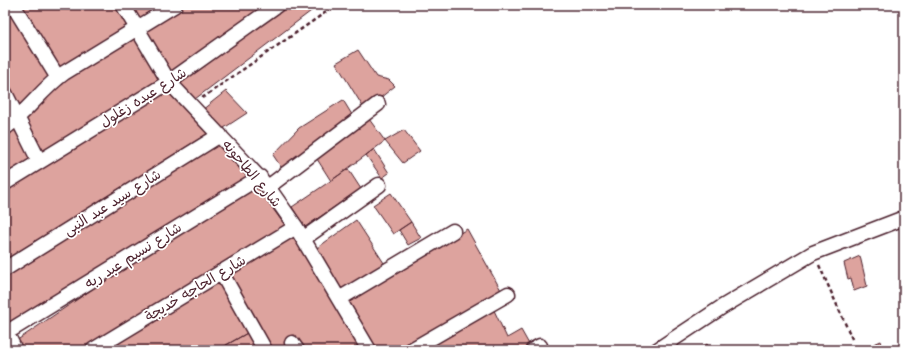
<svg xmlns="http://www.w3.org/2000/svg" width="909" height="355" font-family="'Shantell Sans','Playpen Sans Arabic',sans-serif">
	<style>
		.building { fill: #dda39e; stroke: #4a1f2b }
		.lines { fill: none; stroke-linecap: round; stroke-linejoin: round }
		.minor-casing { stroke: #4a1f2b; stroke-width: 17 }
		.path { stroke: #4a1f2b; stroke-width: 2.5; stroke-dasharray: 4 3; stroke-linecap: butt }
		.minor { stroke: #fff; stroke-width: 14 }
		.labels { text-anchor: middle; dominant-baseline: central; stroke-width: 3.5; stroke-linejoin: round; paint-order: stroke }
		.street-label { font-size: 14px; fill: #4a1f2b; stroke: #fff }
	</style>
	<rect width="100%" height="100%" fill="#fff"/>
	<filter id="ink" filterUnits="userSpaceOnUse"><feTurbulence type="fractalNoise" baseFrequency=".025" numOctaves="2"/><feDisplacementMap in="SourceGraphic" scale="8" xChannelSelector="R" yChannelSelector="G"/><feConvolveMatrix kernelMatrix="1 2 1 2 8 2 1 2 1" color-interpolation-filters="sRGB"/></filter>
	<g filter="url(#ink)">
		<!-- building -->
		<path class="building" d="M8 5 53 78 17 112 5 86V7Z
			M17 5H116L127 25 58 72Z
			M127 5H167L138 23Z
			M183 5H270L168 79 143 30Z
			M284 5H319L195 99 178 81Z
			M136 34 159 81 46 155 24 115 56 83Z
			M358 50 376 77 389 80 395 86 365 110 336 63Z
			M165 90 210 132 5 260V190Z
			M226 91 247 113 221 130 202 110Z
			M343 100 354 118 283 170 273 155 299 128Z
			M369 119 385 141 331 181 317 159Z
			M12 126 33 160 5 178V131Z
			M404 130 420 151 403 163 385 141Z
			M216 140 248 177 9 326 5 316V274Z
			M374 149 389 173 382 178 366 155Z
			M348 169 361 189 305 227 292 207Z
			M256 185 286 227 87 350H20L16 341 150 250Z
			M391 193 411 222 393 234 373 205Z
			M356 220 384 263 342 291 317 248Z
			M411 222 421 238 408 245 399 230Z
			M467 229 502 292 403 350H374L345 301Z
			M293 234 360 350H268L226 276Z
			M860 256 867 286 854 291 851 278 848 279 844 263Z
			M218 279 249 332 218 350H101Z
			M492 306 507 338 521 330 530 346 524 350H417Z
			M249 332 260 350H228L226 345Z
			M881 341 884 350H866L865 348Z
			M707 344 711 350H698Z"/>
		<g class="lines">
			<defs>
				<path id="minor" d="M13 5 58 78
					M123 5 169 82 268 187 296 227 369 350
					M5 93 39 161
					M5 128C27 112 42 89 64 73L175 5
					M5 183 169 82 277 5
					M268 187 378 104
					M303 239 379 185
					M5 269 220 135
					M221 272 265 350
					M339 299 453 231
					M5 330 15 350
					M6 333 260 177
					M292 343 297 350
					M93 350 296 227
					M411 350 508 294
					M533 350 540 346
					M657 350 722 307 813 253 904 218"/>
			</defs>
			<!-- minor casing -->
			<use href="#minor" class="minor-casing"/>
			<!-- path -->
			<path class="path" d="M202 98 336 5
				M819 265 853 341"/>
			<!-- minor -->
			<use href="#minor" class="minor"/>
		</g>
	</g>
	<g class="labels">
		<!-- street labels -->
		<g class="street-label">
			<text transform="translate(143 97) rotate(-32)">شارع عبده زغلول</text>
			<text transform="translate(252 173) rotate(50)">شارع الطاحونه</text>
			<text transform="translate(112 202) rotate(-32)">شارع سيد عبد النبى</text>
			<text transform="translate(133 255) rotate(-32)">شارع نسيم عبد ربه</text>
			<text transform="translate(195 288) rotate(-31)">شارع الحاجه خديجة</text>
		</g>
	</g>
	<!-- margin -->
	<rect width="909" height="355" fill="none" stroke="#fff" stroke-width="20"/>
	<rect x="10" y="10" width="889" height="335" fill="none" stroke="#4a1f2b" stroke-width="1.5" filter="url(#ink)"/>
</svg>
